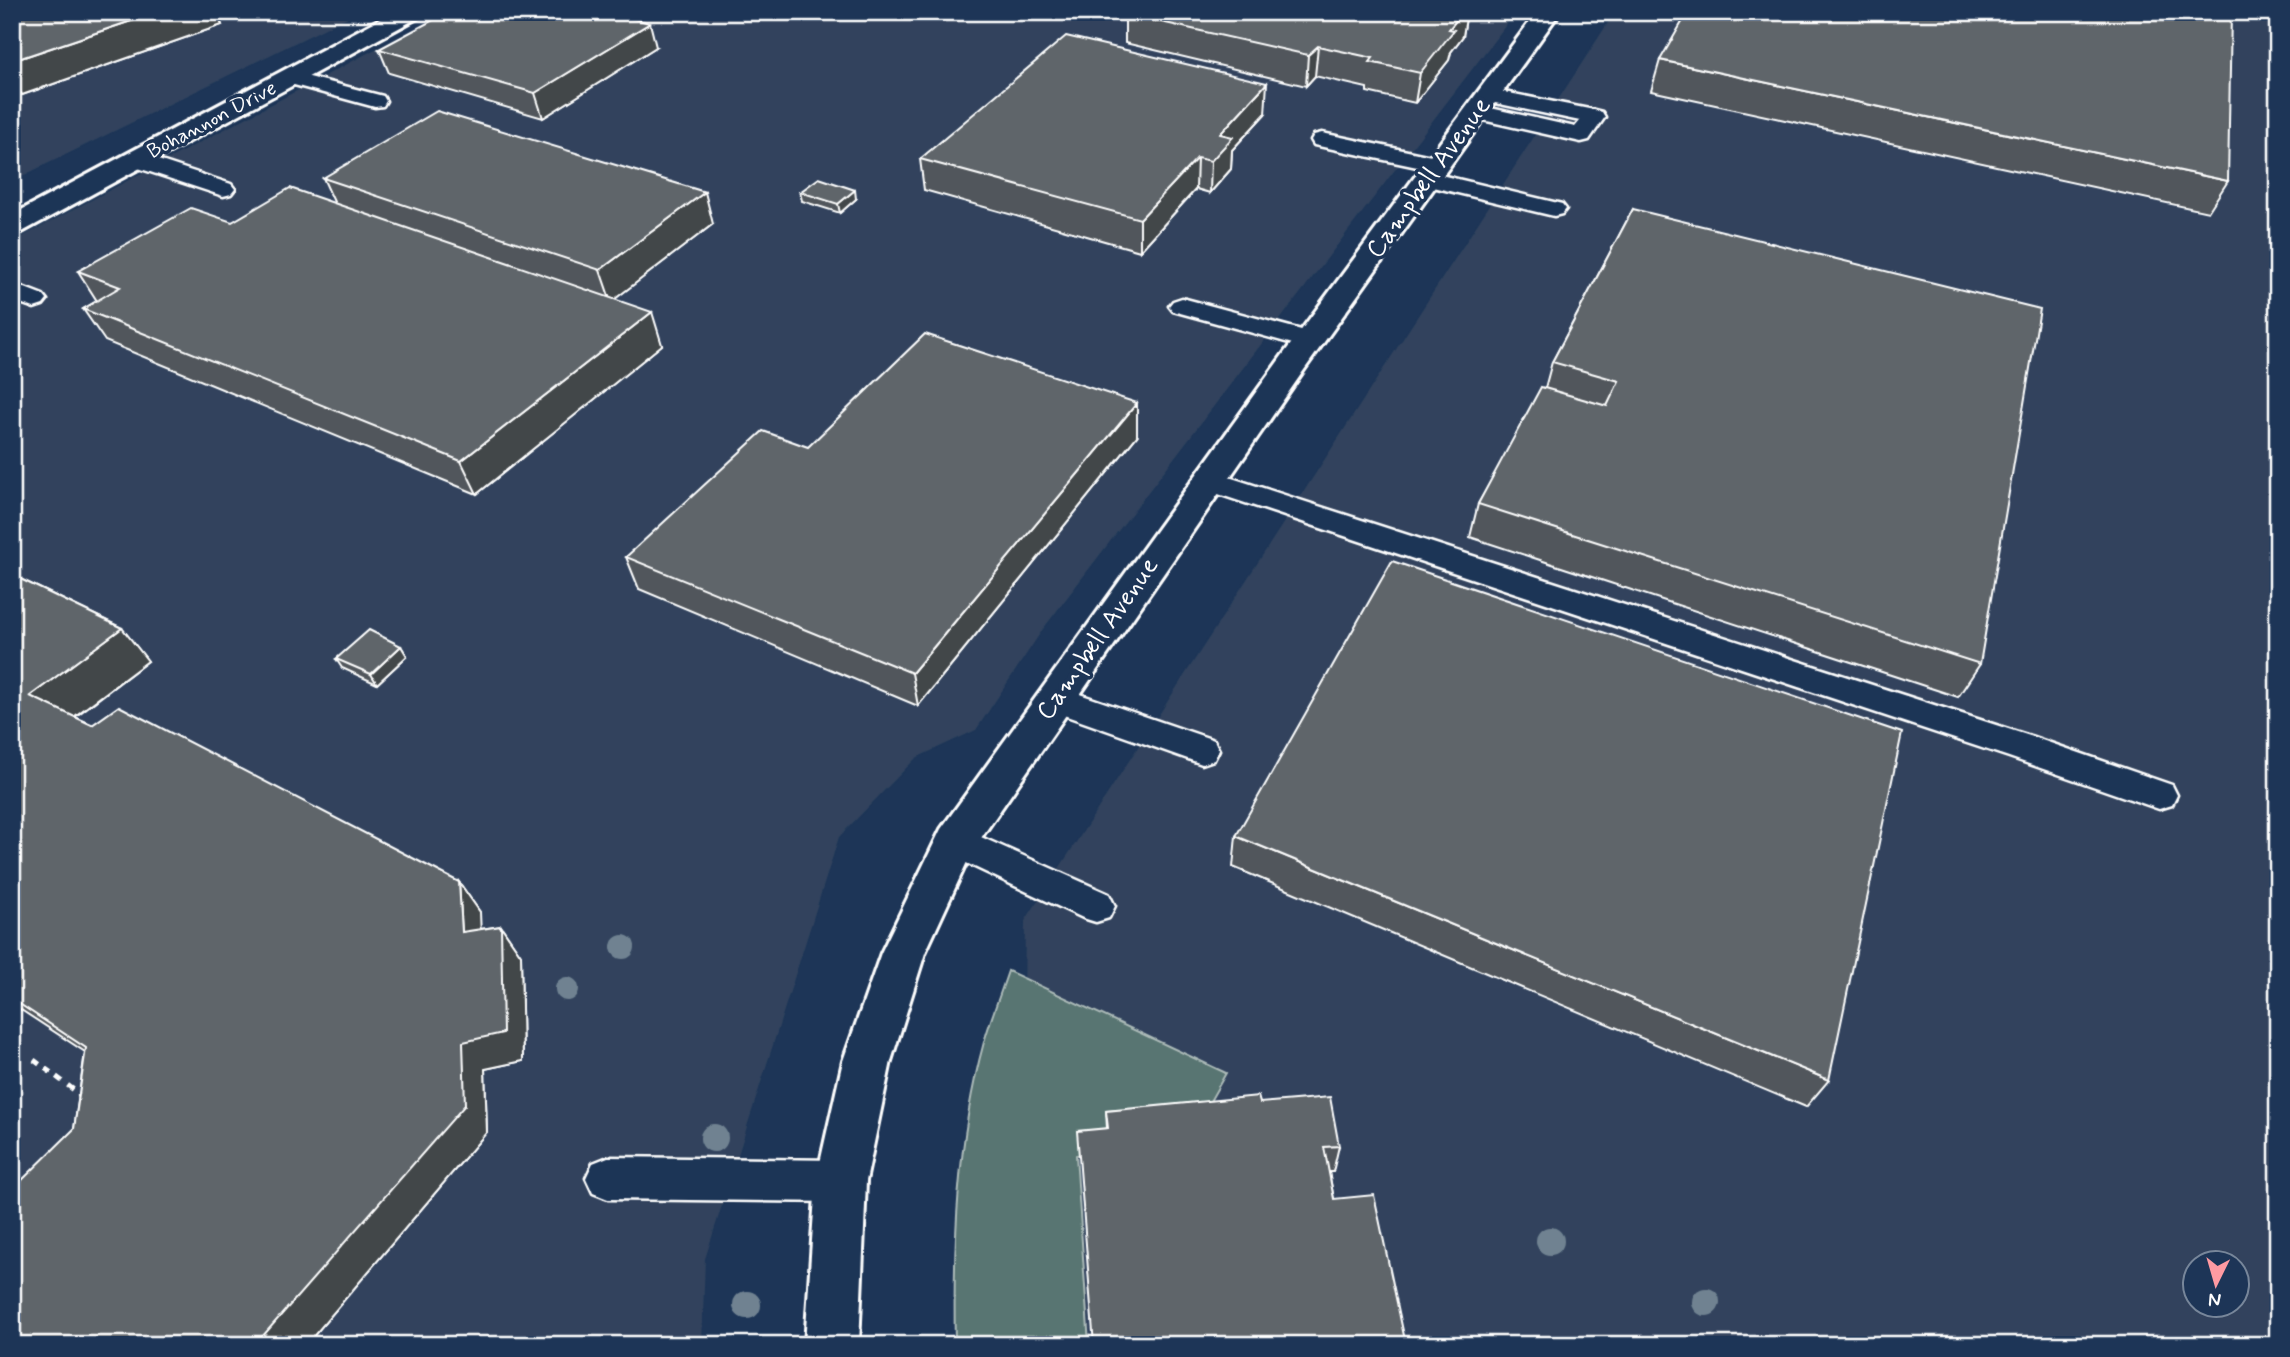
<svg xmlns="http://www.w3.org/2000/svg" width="2290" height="1357" font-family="Mynerve,sans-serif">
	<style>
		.built { fill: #30435d; fill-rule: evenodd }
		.green { fill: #587572; stroke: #acbab8; stroke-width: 2 }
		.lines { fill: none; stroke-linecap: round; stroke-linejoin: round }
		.lane-casing { stroke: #fff; stroke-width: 5 }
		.street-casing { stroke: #fff; stroke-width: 6 }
		.secondary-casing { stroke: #fff; stroke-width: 6 }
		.path { stroke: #fff; stroke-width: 5; stroke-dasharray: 7 7; stroke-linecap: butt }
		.lane { fill: #1d3557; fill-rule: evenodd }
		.street { fill: #1d3557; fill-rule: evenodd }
		.secondary { fill: #1d3557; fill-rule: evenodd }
		.tree { fill: #708291 }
		.wall { fill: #51575b; stroke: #fff; stroke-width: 2 }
		.shaded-wall { fill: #42474a; stroke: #fff; stroke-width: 2 }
		.building { fill: #5e656a; stroke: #fff; stroke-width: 2 }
		.labels { text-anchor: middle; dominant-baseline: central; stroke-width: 7; stroke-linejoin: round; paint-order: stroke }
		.far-street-label { font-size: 21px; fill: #fff; stroke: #1d3557 }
		.street-label { font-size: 26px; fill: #fff; stroke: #1d3557 }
	</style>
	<rect width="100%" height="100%" fill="#1d3557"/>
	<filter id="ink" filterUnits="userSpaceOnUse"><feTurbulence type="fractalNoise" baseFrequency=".0143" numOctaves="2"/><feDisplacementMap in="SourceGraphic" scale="14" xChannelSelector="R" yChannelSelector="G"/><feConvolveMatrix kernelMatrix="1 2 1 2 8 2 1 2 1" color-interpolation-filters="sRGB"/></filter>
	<g filter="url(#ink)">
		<!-- built -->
		<path class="built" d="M12 12H358L12 181Z
			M445 12H1516L1043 629 976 730 916 758 839 837 705 1259 702 1345H12V242Z
			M1615 12H2278V1345H1020L1025 921ZM2196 1262H2238V1304H2196Z"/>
		<!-- green -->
		<path class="green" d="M1008 971 1226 1073 1196 1126 1106 1151 1076 1155 1089 1345H955C953 1244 957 1140 984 1042 991 1018 1000 995 1008 971Z"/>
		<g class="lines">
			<defs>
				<path id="lane" d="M290 72 383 96 386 101 383 106 375 107 283 82 279 78 283 74Z
					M1489 89 1594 110 1602 112 1605 117 1589 140 1581 142 1469 117 1466 112 1469 107 1477 105 1575 127 1580 121 1481 100 1478 95 1481 90Z
					M1322 133 1436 157 1444 159 1447 164 1444 169 1436 171 1314 145 1311 140 1314 135Z
					M137 153 231 184 235 189 231 194 223 196 129 165 126 160 129 155Z
					M1428 172 1562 204 1566 209 1562 214 1554 216 1420 184 1416 179 1420 174Z
					M12 283 43 295 47 300 43 305 34 308 12 300Z
					M1182 298 1320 335 1324 341 1320 347 1311 349 1173 311 1169 306 1173 301Z
					M1210 471 2033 737 2172 785 2177 795 2172 805 2159 809 2009 757 1200 488 1195 481 1200 474Z
					M1056 686 1214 740 1219 750 1214 760 1202 764 1044 708 1039 699 1044 690Z
					M956 826 1109 894 1115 906 1109 918 1096 922 1083 918 943 852 938 841 943 830Z
					M608 1157 841 1160 856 1166 863 1181 856 1196 841 1202 608 1199 593 1193 586 1178 593 1163Z"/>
				<path id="street" d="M1537 12H1560L1304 370 972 851 925 953 891 1061 866 1181 859 1345H805L816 1181 843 1061 881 953 941 829 1282 356Z"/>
				<path id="secondary" d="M393 12H422L419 17 22 232 12 234V215Z"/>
			</defs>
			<!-- lane casing -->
			<use href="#lane" class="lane-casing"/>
			<!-- street casing -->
			<use href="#street" class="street-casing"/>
			<!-- secondary casing -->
			<use href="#secondary" class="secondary-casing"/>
			<!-- path -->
			<path class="path" d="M34 1060 78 1093 81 1099"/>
			<!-- lane -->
			<use href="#lane" class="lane"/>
			<!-- street -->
			<use href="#street" class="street"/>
			<!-- secondary -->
			<use href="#secondary" class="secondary"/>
		</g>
		<!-- trees -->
		<g class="tree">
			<circle cx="623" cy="947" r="12"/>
			<circle cx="567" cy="989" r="12"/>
			<circle cx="714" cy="1138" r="14"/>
			<circle cx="1550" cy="1241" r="14"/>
			<circle cx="1706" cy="1302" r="14"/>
			<circle cx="747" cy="1305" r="14"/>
		</g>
		<!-- wall -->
		<path class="wall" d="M12 12H216L222 25 22 95 12 87Z
			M977 12H1001L995 16Z
			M1127 12H1467L1463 36 1451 52 1449 60 1415 103 1367 92V88L1315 76 1306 86 1125 43V14Z
			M656 47 543 118 389 73 379 49Z
			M1660 60 2228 181 2208 212 1651 91Z
			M1265 114 1232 150 1231 169 1210 193 1196 189 1140 251 924 190 920 159Z
			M323 178 713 224 614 299 662 345 477 494 105 341 83 309 97 301 78 271 232 222 335 204Z
			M800 192 856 199 840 213 802 201Z
			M1633 209 1980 664 1958 697 1470 537 1478 504 1545 388 1552 362Z
			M1137 436 918 706 639 589 626 557 808 447Z
			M12 575 122 628 148 661 75 717 459 882 480 912V929L501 926 521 955 523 1061 485 1069 487 1132 306 1345H12L74 1129 85 1052 12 1004Z
			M401 646 407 656 377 684 342 668 336 659Z
			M1236 836 1829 1080 1806 1107 1233 867Z
			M1260 1103 1339 1146 1333 1172H1329L1334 1199 1107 1128 1106 1111Z"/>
		<!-- shaded-wall -->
		<path class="shaded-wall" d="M158 12H216L222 25 22 95 12 79V61Z
			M1463 12H1467L1463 36 1451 52 1449 60 1415 103 1420 73 1449 29Z
			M650 23 656 47 543 118 535 93Z
			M1318 46 1315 76 1306 86 1308 55Z
			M1267 83 1265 114 1232 150 1231 169 1210 193 1211 161 1220 134Z
			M1197 158 1196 189 1140 251V219Z
			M855 190 856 199 840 213 838 204Z
			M705 192 713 224 611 302 600 270Z
			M652 312 662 345 477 494 461 461Z
			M1137 403V436L918 706 912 673Z
			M122 628 148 661 59 728 30 696Z
			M401 646 407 656 377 684 371 674Z
			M459 882 480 912 482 961 462 932Z
			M501 926 521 955 523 1061 485 1069 487 1132 306 1345H255L463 1042Z"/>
		<!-- building -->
		<path class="building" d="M12 12H158L12 61Z
			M448 12H608L650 23 535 93 379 49Z
			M1127 12H1463L1449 29 1454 30 1420 73 1370 62 1373 58 1318 46 1308 55 1125 14Z
			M1688 12H2231L2228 181 1660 60Z
			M1066 36 1267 83 1220 134 1233 137 1211 161 1197 158 1140 219 920 159Z
			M437 111 705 192 600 270 323 178Z
			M819 178 855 190 838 204 800 192Z
			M290 188 652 312 461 461 83 309 120 287 78 271 191 208 232 222Z
			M1633 209 2040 309 1980 664 1478 504 1541 387 1607 406 1619 381 1552 362Z
			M925 334 1137 403 912 673 626 557 763 431 808 447Z
			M1392 561 1902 733 1829 1080 1236 836Z
			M12 575 122 628 30 696 92 725 119 706 459 882 462 932 501 926 503 1033 463 1042 465 1105 255 1345H12V1190L74 1129 86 1048 12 999Z
			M369 630 401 646 371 674 336 659Z
			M1258 1096 1260 1103 1330 1097 1339 1146 1324 1147 1334 1199 1374 1195 1406 1345H1094L1077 1131 1108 1128 1106 1111Z"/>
	</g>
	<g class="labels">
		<!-- far-street labels -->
		<g class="far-street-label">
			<text transform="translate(212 120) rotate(-28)">Bohannon Drive</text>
		</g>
		<!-- street labels -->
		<g class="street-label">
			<text transform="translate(1429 178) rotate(-54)">Campbell Avenue</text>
			<text transform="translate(1098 639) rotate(-55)">Campbell Avenue</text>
		</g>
	</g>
	<!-- margin -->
	<rect width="2290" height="1357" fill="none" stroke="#1d3557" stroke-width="42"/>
	<rect x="21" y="21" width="2248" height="1315" fill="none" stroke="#fff" stroke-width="2.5" filter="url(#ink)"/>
	<!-- north arrow -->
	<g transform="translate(2216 1284) rotate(185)"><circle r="33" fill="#1d3557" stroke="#77869a" stroke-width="2"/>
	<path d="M0-5L12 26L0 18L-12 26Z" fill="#ff9aa2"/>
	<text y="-10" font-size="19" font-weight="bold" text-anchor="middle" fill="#ffffff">N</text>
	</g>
</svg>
